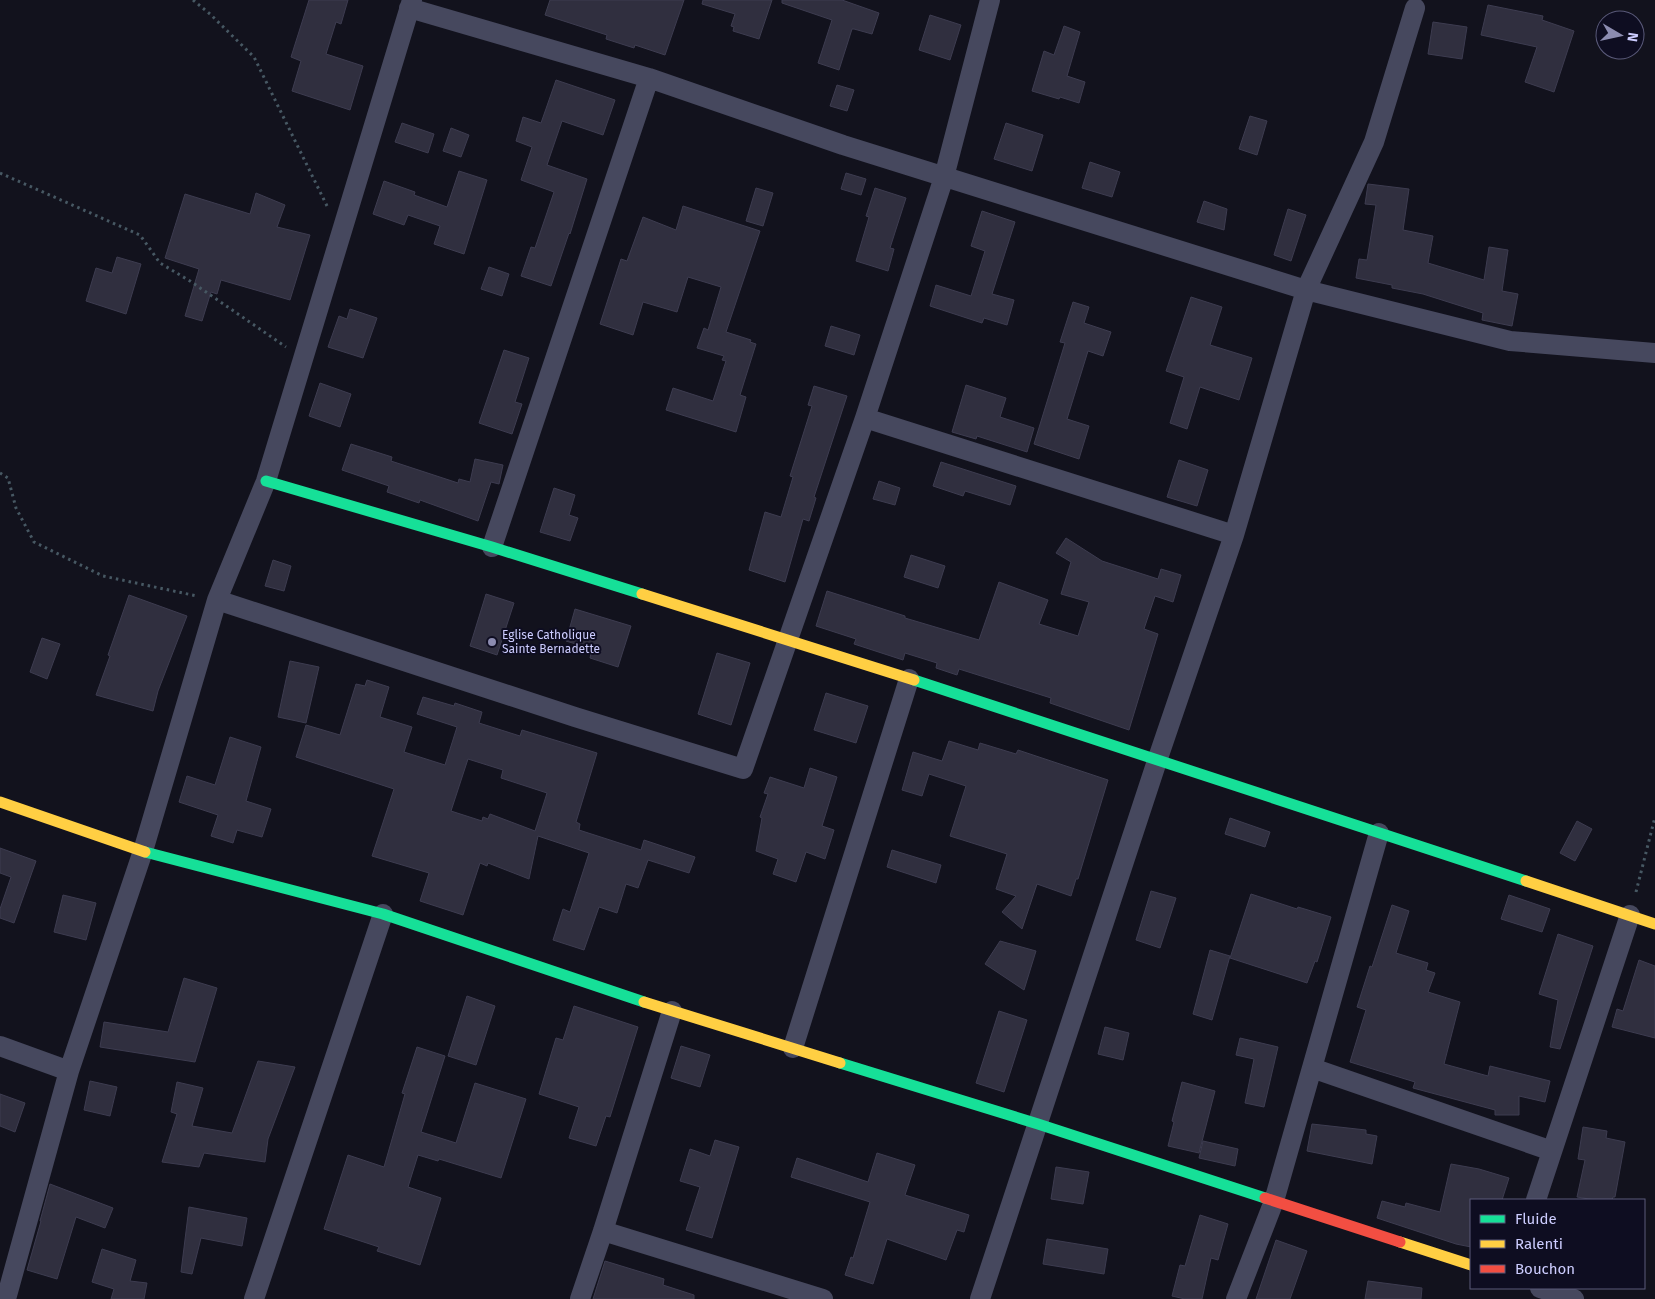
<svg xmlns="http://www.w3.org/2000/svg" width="1655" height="1299" font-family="'Fira Sans',sans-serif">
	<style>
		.building { fill: #302f3f; stroke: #3d3c50; fill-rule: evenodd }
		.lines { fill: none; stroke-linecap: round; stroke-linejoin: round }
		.path { stroke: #475863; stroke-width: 3; stroke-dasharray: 2.5 4; stroke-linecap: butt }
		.street { stroke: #46485e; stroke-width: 20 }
		.fast { stroke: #16e098; stroke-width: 11 }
		.slow { stroke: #ffcf43; stroke-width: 11 }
		.jam { stroke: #f24e42; stroke-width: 11 }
		.poi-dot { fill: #8c8cb0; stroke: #0e0d21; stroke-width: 2 }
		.labels { text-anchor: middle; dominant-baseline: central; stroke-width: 4; stroke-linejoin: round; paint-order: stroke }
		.poi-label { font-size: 12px; fill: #cdcdff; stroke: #0e0d21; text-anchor: start }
	</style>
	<rect width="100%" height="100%" fill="#12121d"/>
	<!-- building -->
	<path class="building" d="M309 0H348L341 24 336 22 326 54 363 66 350 110 292 91 301 61 291 57Z
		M550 0H684L665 55 635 45 634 48 606 39 607 35 545 15Z
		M703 0H772L759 39 733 31 734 27 731 26 735 14 702 4Z
		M782 0H842L879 13 872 34 854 29H852L839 70 818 63 832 20 782 3Z
		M1488 5 1543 16 1542 20 1574 31 1554 92 1525 82 1537 47 1481 35Z
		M930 15 961 25 950 60 919 50Z
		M1433 22 1467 27 1462 59 1428 54Z
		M1064 26 1080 32 1067 76 1085 82 1079 103 1060 97 1059 99 1032 91 1044 51 1054 55Z
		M556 80 615 100 603 135 562 121 547 165 587 179 570 234 569 233 551 286 521 276 531 247 535 248 554 192 521 180 532 147 516 141 523 117 541 123Z
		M837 85 854 90 847 111 830 106Z
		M1250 116 1267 121 1257 155 1239 149Z
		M402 123 434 134 428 153 395 142Z
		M1006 123 1043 135 1032 171 994 159Z
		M451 128 469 135 461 157 443 151Z
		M1090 162 1120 172 1112 197 1082 188Z
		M459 171 487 180 464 254 434 244 440 226 408 215 404 225 373 214 384 181 415 192 414 195 447 207Z
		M846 173 866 179 861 195 841 189Z
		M1368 184 1409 189 1403 230 1433 236 1428 263 1484 280 1489 247 1508 250 1502 291 1518 294 1512 326 1482 320 1483 313 1423 294 1392 288V285L1356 278 1359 259 1367 260 1376 205 1365 204Z
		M756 188 773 193 763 226 746 221Z
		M875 188 906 198 890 248 894 249 888 271 856 261 869 217 866 216Z
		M256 193 285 205 277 227 310 235 290 300 221 280 217 294 211 292 202 321 185 316 199 269 165 258 185 194 250 214Z
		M1204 201 1227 209 1224 230 1197 222Z
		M683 206 760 231 726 332 751 340 750 342 756 344 740 395 746 397 736 432 666 410 673 388 713 401 726 361 722 360 724 356 697 348 704 328 708 330 721 287 688 277 677 312 643 302 633 335 600 324 621 259 627 261 643 217 676 230Z
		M1288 209 1306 215 1291 261 1274 255Z
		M982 211 1015 222 992 294 1014 300 1007 325 984 318 982 323 930 306 936 285 971 296 985 251 971 246Z
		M117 257 141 264 126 314 86 301 96 268 112 273Z
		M489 267 509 274 502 296 481 289Z
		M1191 297 1222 307 1210 345 1252 358 1239 400 1200 387 1187 429 1170 423 1184 377 1166 371Z
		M1073 302 1089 307 1084 323 1111 332 1103 356 1088 351 1067 419 1089 426 1079 459 1034 444 1065 343 1060 342Z
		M350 309 377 318 363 358 328 347 339 316 347 319Z
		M831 326 860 335 854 355 825 346Z
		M504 350 529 358 515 402 522 404 512 434 479 423Z
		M320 383 351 394 340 427 309 416Z
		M966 385 1006 398 1000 417 1034 428 1027 452 977 436 976 439 952 432Z
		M814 386 847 396 814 497 816 498 809 521 803 519 785 582 749 570 765 512 781 517 793 477 790 476 812 406 808 405Z
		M351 444 392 457 391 461 458 483 459 479 470 482 475 459 503 465 499 484 491 482 478 521 420 500 419 503 387 492 389 486 342 470Z
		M1179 460 1208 470 1197 506 1167 497Z
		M941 462 1016 486 1010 505 965 491 963 496 933 486Z
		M879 481 900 488 895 505 873 499Z
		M554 488 575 495 569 515 578 518 570 541 540 532Z
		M1066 538 1102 561 1158 579 1161 569 1181 575 1173 602 1155 596 1144 629 1158 634 1129 730 1050 703 1051 698 959 669 957 675 936 668 937 663 905 653 903 660 854 644 856 639 816 626 827 591 905 616V618L979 640 999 582 1048 600 1039 624 1078 636 1089 602 1061 594 1071 562 1056 553Z
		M911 555 945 566 938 588 904 577Z
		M273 560 291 566 284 591 265 586Z
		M486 594 514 603 497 655 470 646Z
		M129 595 187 616 158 691 153 711 96 695 110 656 108 655Z
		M575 609 631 626 618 667 590 658 592 649 566 641Z
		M42 638 60 644 47 679 30 672Z
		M717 653 750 663 731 725 698 714Z
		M290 661 319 667 306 723 278 717Z
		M367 680 389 687 380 717 412 727 404 752 445 765 457 727 417 714 423 697 454 706 455 703 482 712 479 723 520 736 522 730 597 753 576 822 580 824 579 830 641 850 644 840 695 857 689 873 648 860 638 888 626 884 617 913 599 907 584 950 553 940 563 909 570 912 589 853 538 836 529 879 488 863 487 866 480 863 463 915 420 901 429 873 372 856 394 789 296 757 306 725 340 735 356 684 365 686ZM468 759 503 770 501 778 547 793 535 831 490 814 488 819 483 817 482 821 451 811Z
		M826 693 868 706 856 743 814 730Z
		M230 737 261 747 246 801 271 809 262 837 237 830 233 843 211 836 218 815 179 802 187 776 215 785Z
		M949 741 978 750 980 743 1016 754 1018 750 1108 780 1078 879H1076L1071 896 1037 884 1022 929 1002 912 1016 896 996 889 1007 854 950 836 966 786 929 774 922 796 902 790 913 752 942 761Z
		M810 768 837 777 822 826 834 830 825 859 806 852 796 882 773 874 778 859 756 851 762 818 760 817 768 794 764 793 770 777 804 788Z
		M1230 818 1270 832 1265 847 1225 834Z
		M1577 821 1592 829 1575 861 1560 853Z
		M0 848 36 861 14 923 0 918V909L11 877 0 873Z
		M892 850 941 865 936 883 887 867Z
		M1151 891 1176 898 1160 948 1136 940Z
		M1251 894 1297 909 1298 907 1331 917 1317 962 1315 961 1307 983 1230 958Z
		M63 895 96 903 86 940 54 932Z
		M1509 895 1550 909 1542 932 1501 919Z
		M1392 905 1409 911 1396 953 1428 963 1426 970 1435 973 1428 992 1460 1002 1444 1064 1488 1076 1490 1066 1550 1081 1545 1102 1519 1096V1115H1495V1110L1413 1088 1415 1082 1350 1062 1366 1010 1357 1007 1370 966 1372 967Z
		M1558 934 1593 946 1560 1049 1550 1047 1558 1000 1539 994Z
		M1000 941 1036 951 1024 990 985 964Z
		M1210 950 1230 956 1212 1020 1193 1014Z
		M1639 960 1655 966V1038L1612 1027 1617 1009 1623 1011Z
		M184 978 217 988 195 1062 100 1047 104 1022 168 1032Z
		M467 996 495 1006 476 1065 448 1056Z
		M574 1006 638 1027 610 1117 606 1116 596 1146 569 1138 579 1107 539 1094 556 1038 563 1040Z
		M999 1011 1027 1020 1004 1092 976 1083Z
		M1105 1027 1129 1033 1123 1060 1098 1054Z
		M1240 1038 1278 1047 1264 1107 1245 1103 1254 1059 1236 1055Z
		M681 1046 710 1055 700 1087 671 1078Z
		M417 1047 445 1056 421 1132 456 1143 475 1083 526 1099 501 1178 439 1159 438 1161 418 1155 408 1187 441 1198 420 1265 377 1251 379 1247 324 1229 348 1155 384 1167 405 1094 402 1093Z
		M258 1061 295 1067 268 1139 265 1162 204 1153 199 1167 162 1162 177 1114 171 1112 177 1082 203 1088 192 1126 232 1133Z
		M90 1081 117 1087 110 1116 84 1110Z
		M1182 1082 1215 1091 1199 1153 1168 1146 1174 1122 1172 1121Z
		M0 1094 25 1103 15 1132 0 1126Z
		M1312 1124 1366 1130V1134L1377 1136 1372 1164 1307 1151Z
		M1583 1127 1607 1131 1606 1138 1625 1142 1615 1197H1613L1612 1200H1595L1577 1197 1585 1160 1578 1159Z
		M715 1140 739 1147 712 1238 686 1230 700 1187 680 1181 690 1149 710 1156Z
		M1203 1141 1238 1149 1235 1166 1199 1158Z
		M877 1153 915 1165 905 1195 969 1215 964 1232 957 1230 946 1260 887 1239 873 1284 845 1275 851 1257 853 1258 870 1202 791 1177 797 1158 868 1182Z
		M1451 1164 1479 1169 1509 1178 1502 1200H1471V1247L1456 1244 1377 1218 1382 1201 1405 1207 1406 1203 1440 1212Z
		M1056 1167 1089 1172 1083 1204 1051 1199Z
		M50 1184 113 1208 105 1228 76 1217 57 1279 27 1270 41 1221H40Z
		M189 1207 247 1218 242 1246 201 1238 192 1274 181 1272Z
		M1200 1215 1228 1224 1218 1260 1211 1258 1202 1299H1185L1172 1296 1180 1265 1185 1266Z
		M1047 1239 1108 1249 1104 1274 1043 1264Z
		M1276 1240 1307 1251 1290 1299H1256Z
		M102 1249 136 1260 130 1281 147 1283 144 1299H111L114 1289 92 1282Z
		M605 1261 664 1279 663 1285 694 1295V1299H593Z
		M1368 1281 1422 1288 1421 1299H1365Z"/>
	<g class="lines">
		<!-- path -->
		<path class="path" d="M193 0 210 14 254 57 327 206
			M0 173 140 235 160 263 190 281 286 347
			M0 473 8 478 16 508 34 542 103 576 197 596
			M1636 892 1655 817"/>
		<!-- street -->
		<path class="street" d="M409 8 649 78 843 145 1306 290 1510 341 1655 353
			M865 418 1234 535
			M492 547 649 78
			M217 600 575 717 743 769 865 418 944 177 990 0
			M0 1046 69 1071
			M793 1048 909 679
			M1312 1068 1552 1151
			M1536 1200 1630 915
			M603 1231 823 1299
			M1540 1288 1574 1299
			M6 1299 69 1071 143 851 217 600 266 481 412 0
			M254 1299 383 914
			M580 1299 603 1231 672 1011
			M980 1299 1157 761 1234 535 1306 290 1374 142 1415 8
			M1236 1299 1274 1201 1379 833"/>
		<!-- fast -->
		<path class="fast" d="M266 481 492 547 642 594
			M914 680 1526 881
			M145 852 383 914 644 1002
			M840 1063 1038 1124 1265 1198"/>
		<!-- slow -->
		<path class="slow" d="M642 594 914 680
			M0 802 145 852
			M1526 881 1655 924
			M644 1002 840 1063
			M1400 1242 1471 1265"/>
		<!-- jam -->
		<path class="jam" d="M1265 1198 1400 1242"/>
	</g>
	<!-- markers -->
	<circle class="poi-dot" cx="492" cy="642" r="5"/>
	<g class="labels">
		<!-- poi labels -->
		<g class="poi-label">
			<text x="502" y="635">Eglise Catholique<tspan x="502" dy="14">Sainte Bernadette</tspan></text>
		</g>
	</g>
	<!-- legend -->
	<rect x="1470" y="1199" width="175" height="90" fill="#0e0d21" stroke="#5a5a7a"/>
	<rect x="1480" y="1215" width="25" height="8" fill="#16e098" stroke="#5a5a7a"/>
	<text x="1515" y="1224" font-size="15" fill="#cdcdff">Fluide</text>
	<rect x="1480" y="1240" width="25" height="8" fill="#ffcf43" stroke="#5a5a7a"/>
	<text x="1515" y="1249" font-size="15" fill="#cdcdff">Ralenti</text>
	<rect x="1480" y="1265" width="25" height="8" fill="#f24e42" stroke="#5a5a7a"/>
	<text x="1515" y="1274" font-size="15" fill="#cdcdff">Bouchon</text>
	<!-- north arrow -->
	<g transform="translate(1620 35) rotate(99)"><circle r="24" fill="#0e0d21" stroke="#5a5a7a"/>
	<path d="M0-4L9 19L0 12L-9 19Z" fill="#8c8cb0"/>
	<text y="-8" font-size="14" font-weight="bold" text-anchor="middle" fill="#cdcdff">N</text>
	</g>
</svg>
